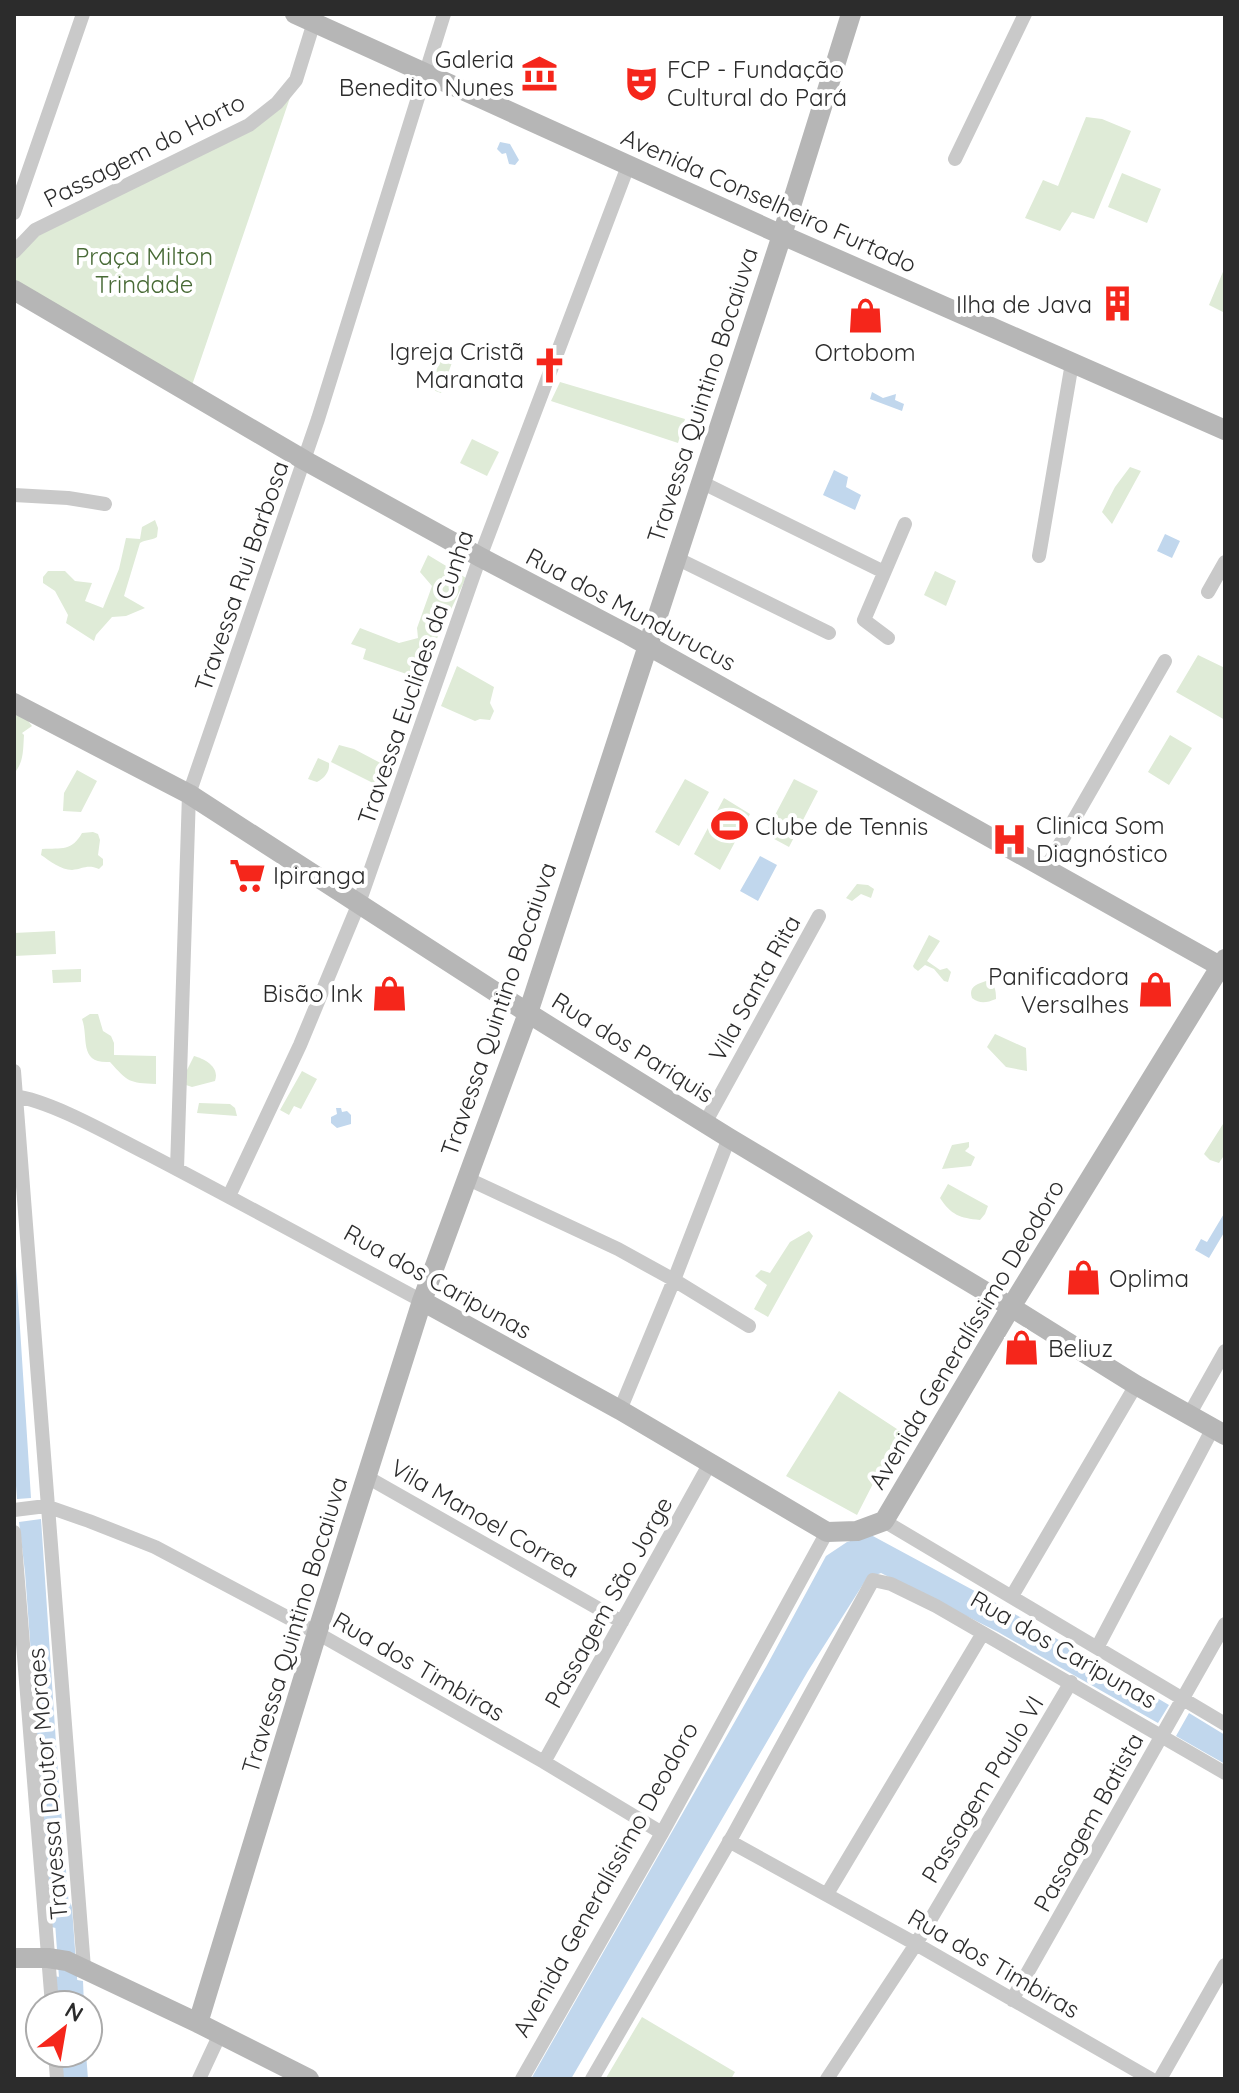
<svg xmlns="http://www.w3.org/2000/svg" width="1239" height="2093" font-family="Quicksand,sans-serif">
	<style>
		.green { fill: #dfebd7 }
		.water { fill: #c1d7ed }
		.lines { fill: none; stroke-linecap: round; stroke-linejoin: round }
		.canal { stroke: #c1d7ed; stroke-width: 18 }
		.street { stroke: #c9c9c9; stroke-width: 14 }
		.secondary { stroke: #b6b6b6; stroke-width: 20 }
		.labels { text-anchor: middle; dominant-baseline: central; stroke-width: 8; stroke-linejoin: round; paint-order: stroke }
		.poi-label { font-size: 24px; fill: #2c2c2c; stroke: #fff; text-anchor: start }
		.street-label { font-size: 24px; fill: #2c2c2c; stroke: #fff }
		.park-label { font-size: 24px; fill: #486a36; stroke: #fff }
	</style>
	<rect width="100%" height="100%" fill="#fff"/>
	<!-- green -->
	<path class="green" d="M296 80 189 394 14 289V252L35 230 249 125Z
		M1086 117 1102 119 1131 131 1094 219 1072 212 1060 231 1025 218 1043 180 1058 186Z
		M1122 173 1161 189 1147 223 1108 207Z
		M1225 267V313L1209 305Z
		M442 354 454 357 441 393 430 389Z
		M560 382 685 419 678 443 551 401Z
		M472 439 499 452 487 476 460 463Z
		M1130 467 1141 471 1112 524 1102 512 1115 487Z
		M155 520 158 528 157 537C151 541 146 539 140 543L124 596 145 608 126 616 112 617 96 635 94 641 66 623 68 615 55 591 43 583V577L48 571H65L75 581 92 583 85 601 103 608 119 569 126 538 140 539 142 527Z
		M428 555 466 578 418 678 363 659 366 649 351 644 360 628 399 643 418 638 417 628 432 586 420 572Z
		M935 571 956 581 946 606 924 595Z
		M1198 655 1225 668V720L1176 692Z
		M457 666 494 687 490 703 494 711 490 720 480 719 475 721 441 706Z
		M14 715 24 716 32 726 22 733 24 735C23 749 24 760 16 771H14Z
		M1170 735 1192 748 1169 785 1148 772Z
		M339 745 354 749 390 768 381 787 331 762Z
		M318 758 329 763C330 771 325 778 317 782L308 779Z
		M77 770 97 781 81 812 63 811 64 793Z
		M685 779 709 792 679 846 655 832Z
		M794 779 818 791 789 847 765 834Z
		M724 798 750 814 720 870 694 854Z
		M93 832 98 834 100 840 98 855 103 859V865L99 869C87 864 83 869 72 870 61 870 50 861 41 855L42 849C62 848 72 851 82 833Z
		M857 884 868 885 874 889 871 898 861 894 852 901 846 898Z
		M55 931 56 954 14 956V933Z
		M929 935 940 941 927 961 940 970 947 968 951 972 948 982 944 981 934 969 925 965 918 971 914 968 913 966Z
		M81 969V982L53 983 52 970Z
		M986 981C995 984 996 989 996 999 986 1003 980 1004 972 998 968 987 977 984 986 981Z
		M90 1014H98L103 1031 111 1036 114 1043V1055L156 1056V1084C129 1083 128 1082 110 1062 78 1064 89 1038 82 1019Z
		M995 1034 1026 1048 1027 1071 1006 1067 987 1047Z
		M194 1056C205 1059 220 1067 215 1081L192 1087 186 1085 185 1074Z
		M302 1071 317 1079 301 1109 294 1106 289 1115 280 1110Z
		M199 1103 230 1104 235 1108 237 1116 197 1113Z
		M1223 1124 1225 1125V1154L1219 1163 1210 1160 1204 1154Z
		M969 1142V1147L965 1151 975 1157 971 1166 942 1169 952 1145Z
		M948 1184 988 1206 985 1214 980 1220C960 1218 951 1215 940 1198Z
		M809 1231 813 1236 768 1317 754 1309 767 1285 755 1276 761 1270 770 1273 790 1242Z
		M839 1391 900 1431 857 1515 786 1476Z
		M642 2017 735 2072 731 2079 606 2078Z"/>
	<!-- water -->
	<path class="water" d="M500 142 510 144 519 160 515 165 509 164 506 153 502 154 497 149Z
		M872 392 883 398 896 394 895 400 904 404 902 411 870 399Z
		M834 470 848 477 846 487 861 495 855 510 823 495Z
		M1165 534 1180 541 1172 558 1157 551Z
		M760 856 777 865 758 901 740 891Z
		M336 1108H341L342 1112 347 1111 351 1115V1124L337 1128 331 1123V1117L337 1114Z
		M1225 1212V1231L1209 1258 1195 1250 1201 1239 1207 1242Z
		M14 1235 31 1498 17 1499 14 1459Z
		M41 1519 58 1773 71 1931 51 1927 25 1572 19 1522Z
		M871 1535 984 1596 1169 1705 1158 1723 998 1632 881 1573 867 1578 808 1671 571 2079H531L766 1667 826 1556 847 1542Z
		M1189 1713 1225 1735V1764L1176 1736Z
		M54 1976 83 1981 84 2005H56Z
		M59 2053H86L88 2079H61Z"/>
	<g class="lines">
		<!-- canal -->
		<path class="canal" d="M63 1908 70 2005"/>
		<!-- street -->
		<path class="street" d="M955 159 1025 14
			M14 213 83 14
			M14 252 35 230 249 125 277 103 296 80 314 22
			M701 482 884 572
			M14 495 68 498 105 504
			M1039 556 1072 363
			M676 558 829 633
			M1208 592 1225 562
			M888 638 864 620 905 524
			M1045 870 1165 661
			M14 1071 84 1968
			M14 1096C52 1101 112 1136 148 1154 240 1202 331 1252 422 1301
			M705 1123 819 916
			M177 1169 189 794 318 419 444 14
			M466 1178 618 1249 674 1280 749 1326
			M229 1196 300 1045 359 903 480 557 628 166
			M620 1410 674 1280 729 1138
			M1189 1415 1225 1351
			M367 1477 622 1622
			M14 1510 46 1506 89 1521 155 1547 317 1633 544 1762 662 1833
			M884 1521 1225 1724
			M14 1532 52 2005
			M1012 1596 1136 1385
			M1098 1646 1213 1428
			M544 1762 710 1463
			M729 1841 916 1944 1151 2079
			M827 1894 983 1633
			M1012 2000 1225 1624
			M55 2053 57 2079
			M199 2079 220 2034
			M522 2079 662 1833 827 1532
			M592 2079 732 1837 873 1580 891 1584 936 1606 1225 1773
			M827 2079 916 1944 1071 1682
			M1160 2079 1225 1965"/>
		<!-- secondary -->
		<path class="secondary" d="M295 14 782 235 1225 430
			M14 290 304 460 480 557 629 635 1225 969
			M14 703 189 794 528 1013 729 1138 1011 1307 1136 1385 1225 1435
			M422 1301 620 1410 827 1532 857 1531 884 1521 1011 1307 1225 959
			M14 1958H48L67 1961 198 2023 309 2079
			M198 2023 317 1633 422 1301 528 1013 782 235 851 14"/>
	</g>
	<!-- icons -->
	<defs>
		<symbol id="museum-bare" viewBox="-9 -9 18 18"><path d="M0-6L6-3V-2H-6V-3ZM-5-1h2V3h-2ZM-1-1h2V3h-2ZM3-1h2V3H3ZM-6 4H6V6H-6Z" fill="#f5261b" stroke="#fff" stroke-width="2.5" paint-order="stroke"/></symbol>
		<symbol id="theatre-bare" viewBox="-9 -9 18 18"><path d="M-5-5.5Q0-4 5-5.5V0Q5 5 0 6Q-5 5-5 0ZM-3.3-2.5H-1v1.5H-3.3ZM1-2.5H3.3v1.5H1ZM-2.8 1Q0 5.5 2.8 1Z" fill="#f5261b" stroke="#fff" stroke-width="2.5" paint-order="stroke"/></symbol>
		<symbol id="building-bare" viewBox="-9 -9 18 18"><path d="M-4-6H4V6H1V3H-1V6H-4ZM-2.5-4.3h1.7v1.8h-1.7ZM.8-4.3h1.7v1.8H.8ZM-2.5-1h1.7V.8h-1.7ZM.8-1h1.7V.8H.8Z" fill="#f5261b" stroke="#fff" stroke-width="2.5" paint-order="stroke"/></symbol>
		<symbol id="shop-bare" viewBox="-9 -9 18 18"><path d="M-5-2.5h2.3a2.7 3.5 0 0 1 5.4 0H5L5.5 6h-11ZM-1.5-2.5h3a1.5 2.3 0 0 0-3 0Z" fill="#f5261b" stroke="#fff" stroke-width="2.5" paint-order="stroke"/></symbol>
		<symbol id="church-bare" viewBox="-9 -9 18 18"><path d="M-1.2-6h2.4v3.5h3.3v2.4h-3.3V6h-2.4V-.1h-3.3v-2.4h3.3Z" fill="#f5261b" stroke="#fff" stroke-width="2.5" paint-order="stroke"/></symbol>
		<symbol id="stadium-bare" viewBox="-9 -9 18 18"><path d="M0-5a6.5 5 0 1 0 0 10a6.5 5 0 1 0 0-10ZM-3.5-1.8h7v3.6h-7Z" fill="#f5261b" stroke="#fff" stroke-width="2.5" paint-order="stroke"/></symbol>
		<symbol id="hospital-bare" viewBox="-9 -9 18 18"><path d="M-5-5h3v3.5h4V-5h3V5h-3V1.5h-4V5h-3Z" fill="#f5261b" stroke="#fff" stroke-width="2.5" paint-order="stroke"/></symbol>
		<symbol id="supermarket-bare" viewBox="-9 -9 18 18"><path d="M-6-5.5h2.5l.6 2H6L4.5 2H-2.5L-4.4-4H-6ZM-1.5 3.2a1.3 1.3 0 1 0 .1 0ZM3 3.2a1.3 1.3 0 1 0 .1 0Z" fill="#f5261b" stroke="#fff" stroke-width="2.5" paint-order="stroke"/></symbol>
	</defs>
	<g fill-rule="evenodd">
		<use href="#museum-bare" x="514" y="48" width="51" height="51"/>
		<use href="#theatre-bare" x="616" y="58" width="51" height="51"/>
		<use href="#building-bare" x="1092" y="278" width="51" height="51"/>
		<use href="#shop-bare" x="840" y="290" width="51" height="51"/>
		<use href="#church-bare" x="524" y="340" width="51" height="51"/>
		<use href="#stadium-bare" x="704" y="800" width="51" height="51"/>
		<use href="#hospital-bare" x="984" y="814" width="51" height="51"/>
		<use href="#supermarket-bare" x="222" y="850" width="51" height="51"/>
		<use href="#shop-bare" x="1130" y="964" width="51" height="51"/>
		<use href="#shop-bare" x="364" y="968" width="51" height="51"/>
		<use href="#shop-bare" x="1058" y="1252" width="51" height="51"/>
		<use href="#shop-bare" x="996" y="1322" width="51" height="51"/>
	</g>
	<g class="labels">
		<!-- poi labels -->
		<g class="poi-label">
			<text x="514" y="59" text-anchor="end">Galeria<tspan x="514" dy="28">Benedito Nunes</tspan></text>
			<text x="667" y="69">FCP - Fundação<tspan x="667" dy="28">Cultural do Pará</tspan></text>
			<text x="1092" y="304" text-anchor="end">Ilha de Java</text>
			<text x="524" y="351" text-anchor="end">Igreja Cristã<tspan x="524" dy="28">Maranata</tspan></text>
			<text x="865" y="352" text-anchor="middle">Ortobom</text>
			<text x="1036" y="825">Clinica Som<tspan x="1036" dy="28">Diagnóstico</tspan></text>
			<text x="755" y="826">Clube de Tennis</text>
			<text x="273" y="875">Ipiranga</text>
			<text x="1129" y="976" text-anchor="end">Panificadora<tspan x="1129" dy="28">Versalhes</tspan></text>
			<text x="363" y="993" text-anchor="end">Bisão Ink</text>
			<text x="1109" y="1278">Oplima</text>
			<text x="1048" y="1348">Beliuz</text>
		</g>
		<!-- street labels -->
		<g class="street-label">
			<text transform="translate(144 150) rotate(-27)">Passagem do Horto</text>
			<text transform="translate(769 200) rotate(24)">Avenida Conselheiro Furtado</text>
			<text transform="translate(702 395) rotate(-72)">Travessa Quintino Bocaiuva</text>
			<text transform="translate(241 576) rotate(-71)">Travessa Rui Barbosa</text>
			<text transform="translate(631 609) rotate(28)">Rua dos Mundurucus</text>
			<text transform="translate(415 677) rotate(-71)">Travessa Euclides da Cunha</text>
			<text transform="translate(754 988) rotate(-61)">Vila Santa Rita</text>
			<text transform="translate(498 1009) rotate(-71)">Travessa Quintino Bocaiuva</text>
			<text transform="translate(633 1047) rotate(32)">Rua dos Pariquis</text>
			<text transform="translate(438 1281) rotate(29)">Rua dos Caripunas</text>
			<text transform="translate(966 1334) rotate(-59)">Avenida Generalíssimo Deodoro</text>
			<text transform="translate(485 1518) rotate(30)">Vila Manoel Correa</text>
			<text transform="translate(608 1602) rotate(-61)">Passagem São Jorge</text>
			<text transform="translate(294 1625) rotate(-73)">Travessa Quintino Bocaiuva</text>
			<text transform="translate(1064 1649) rotate(30)">Rua dos Caripunas</text>
			<text transform="translate(419 1666) rotate(30)">Rua dos Timbiras</text>
			<text transform="translate(47 1784) rotate(-95)">Travessa Doutor Moraes</text>
			<text transform="translate(982 1789) rotate(-59)">Passagem Paulo VI</text>
			<text transform="translate(1088 1822) rotate(-61)">Passagem Batista</text>
			<text transform="translate(605 1879) rotate(-61)">Avenida Generalíssimo Deodoro</text>
			<text transform="translate(994 1963) rotate(30)">Rua dos Timbiras</text>
		</g>
		<!-- park labels -->
		<g class="park-label">
			<text x="144" y="256">Praça Milton<tspan x="144" dy="28">Trindade</tspan></text>
		</g>
	</g>
	<!-- border -->
	<rect width="1239" height="2093" fill="none" stroke="#2c2c2c" stroke-width="32"/>
	<!-- north arrow -->
	<g transform="translate(64 2029) rotate(31)"><circle r="38" fill="#ffffff" stroke="#ababab" stroke-width="2"/>
	<path d="M0-6L14 30L0 20L-14 30Z" fill="#f5261b"/>
	<text y="-12" font-size="22" font-weight="bold" text-anchor="middle" fill="#2c2c2c">N</text>
	</g>
</svg>
